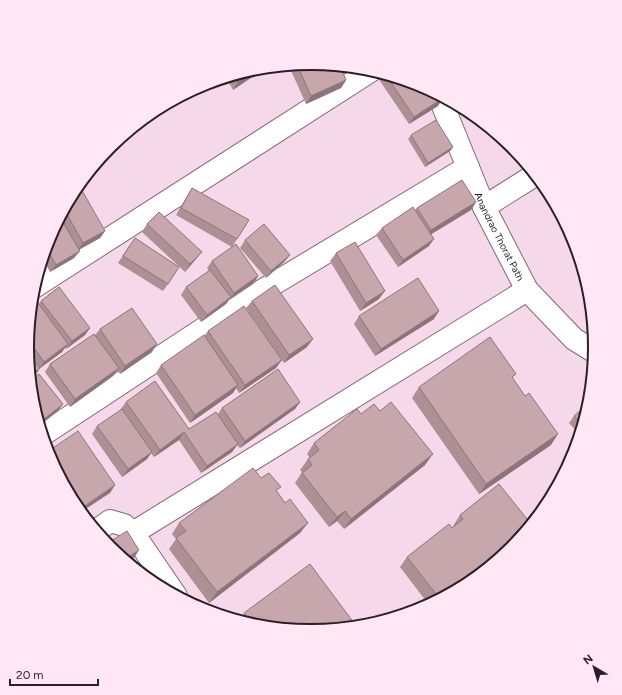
<svg xmlns="http://www.w3.org/2000/svg" width="622" height="695" font-family="Figtree,sans-serif">
	<style>
		.lines { fill: none; stroke-linecap: round; stroke-linejoin: round }
		.minor-casing { stroke: #826878; stroke-width: 24 }
		.tertiary-casing { stroke: #826878; stroke-width: 24 }
		.minor { stroke: #fff; stroke-width: 22 }
		.tertiary { stroke: #fff; stroke-width: 22 }
		.wall { fill: #ac9094 }
		.shaded-wall { fill: #8c7578 }
		.building { fill: #c8a7ac; stroke: #8c7578 }
		.labels { text-anchor: middle; dominant-baseline: central; stroke-width: 4; stroke-linejoin: round; paint-order: stroke }
		.street-label { font-size: 10px; fill: #2a1f26; stroke: #ffe7f5 }
		.rim { fill: none; stroke: #2a1f26; stroke-width: 2 }
	</style>
	<rect width="100%" height="100%" fill="#f5d8e9"/>
	<g class="lines">
		<defs>
			<path id="minor" d="M484 207 535 175
				M34 287 372 70
				M42 435 255 295 468 167
				M96 531 110 521 124 525 133 533 176 596
				M133 533 527 290"/>
			<g id="tertiary">
				<path id="s1" d="M439 96 484 207 527 290 574 339 595 352"/>
			</g>
		</defs>
		<!-- minor casing -->
		<use href="#minor" class="minor-casing"/>
		<!-- tertiary casing -->
		<use href="#tertiary" class="tertiary-casing"/>
		<!-- minor -->
		<use href="#minor" class="minor"/>
		<!-- tertiary -->
		<use href="#tertiary" class="tertiary"/>
	</g>
	<!-- wall -->
	<path class="wall" d="M311 64 346 80 341 88 306 104 289 66Z
		M256 69 255 75 233 90 226 78Z
		M378 72 420 85 438 106 409 124 376 75Z
		M411 135 453 147 450 151 425 167 408 139Z
		M542 183 547 190 574 240 571 241 538 189Z
		M192 188 237 239 232 247 176 215 187 196Z
		M75 190 105 231 100 238 79 250 74 258 50 272 43 259 49 239Z
		M476 202 471 210 431 234 429 246 398 267 376 235 382 228 415 210 417 208Z
		M147 224 202 252 196 259 185 272 142 232Z
		M245 240 290 255 284 262 266 278 240 248Z
		M129 246 168 284 163 291 118 263Z
		M336 253 379 299 360 311 330 261Z
		M212 261 258 276 253 284 229 300 226 304 201 322 181 295 186 287 209 271 207 268Z
		M41 301 90 328 85 335 66 349 65 347 62 352 40 368 35 376 30 379 27 347 31 303 39 304Z
		M252 301 307 347 284 363 246 308Z
		M359 316 434 319 375 356 354 324Z
		M100 329 152 352 120 374 117 370 113 376 70 407 45 372 50 364 95 335Z
		M208 331 276 368 239 393 236 388 233 393 190 423 156 373 161 365 204 336Z
		M513 379 525 396 551 445 479 494 412 398 419 387Z
		M126 402 189 429 218 414 222 408 300 402 295 409 240 448 237 445 232 452 201 473 179 440 154 457 151 453 147 459 122 477 92 434 97 426 121 410H120Z
		M590 402 580 435 569 423 574 416Z
		M380 411 425 465 344 529 337 521 329 527 295 483 302 472 300 470 308 459 310 458 307 454 314 443 361 414Z
		M261 478 277 492 300 533 209 603 169 549 176 539 172 534 179 523Z
		M460 515 531 524 469 584 429 605 400 567 407 557 454 527 453 526Z
		M244 613 255 626 239 621Z"/>
	<!-- shaded-wall -->
	<path class="shaded-wall" d="M259 69H260L255 75 233 90 238 82Z
		M346 80 341 88 306 104 311 96Z
		M443 98 438 106 409 124 414 117Z
		M453 147 450 151 425 167 428 163Z
		M476 202 471 210 425 238 431 230Z
		M105 231 100 238 78 250 83 243Z
		M434 239 429 246 398 267 403 260Z
		M80 251 74 258 50 272 56 265Z
		M202 252 196 259 185 272 190 264Z
		M290 255 284 262 266 278 271 271Z
		M258 276 253 284 229 300 234 293Z
		M385 291 379 299 360 311 366 303Z
		M231 297 226 304 201 322 207 315Z
		M439 311 434 319 375 356 381 349Z
		M90 328 85 335 66 349 72 341Z
		M313 339 307 347 284 363 289 355Z
		M68 344 62 352 39 369 44 362Z
		M157 344 152 352 120 374 125 366Z
		M282 360 276 368 239 393 245 385Z
		M40 368 35 376 30 379V376Z
		M119 368 113 376 70 407 75 399Z
		M238 385 233 393 190 423 195 415Z
		M300 402 295 409 240 448 245 441Z
		M63 404 57 412 39 426V423Z
		M184 432 179 440 154 457 160 450Z
		M558 434 551 445 479 494 486 484Z
		M238 444 232 452 201 473 207 466Z
		M152 452 147 459 122 477 128 469Z
		M433 454 425 465 344 529 351 519Z
		M115 485 110 493 81 512 79 510Z
		M345 511 337 521 329 527 337 517Z
		M308 523 300 533 209 603 217 592Z
		M139 550 134 558 127 562 124 560Z"/>
	<!-- building -->
	<path class="building" d="M311 64 340 66 346 80 311 96 297 65Z
		M256 69H259L238 82 234 76Z
		M386 75 420 85 443 98 414 117Z
		M436 120 453 147 428 163 411 135Z
		M462 180 476 202 431 230 417 208Z
		M79 185 105 231 83 243 64 209 75 190Z
		M192 188 249 220 237 239 181 208Z
		M413 207 434 239 403 260 382 228Z
		M159 212 202 252 190 264 147 224Z
		M60 217 80 251 56 265 46 248 49 239Z
		M264 224 290 255 271 271 245 240Z
		M135 238 179 267 168 284 123 256Z
		M355 242 385 291 366 303 336 253Z
		M236 244 258 276 234 293 212 261Z
		M210 270 231 297 207 315 186 287Z
		M418 278 439 311 381 349 359 316Z
		M275 285 313 339 289 355 252 301Z
		M59 287 90 328 72 341 41 301Z
		M36 300 68 344 44 362 28 339 31 303Z
		M244 306 282 360 245 385 208 331Z
		M132 308 157 344 125 366 100 329Z
		M94 334 119 368 75 399 50 364Z
		M204 335 238 385 195 415 161 365Z
		M490 337 516 374 512 377 525 396 529 393 558 434 486 484 419 387Z
		M28 353 40 368 30 376Z
		M278 369 300 402 245 441 222 408Z
		M39 374 63 404 39 423 32 403 30 381Z
		M155 381 189 429 216 412 238 444 207 466 184 432 160 450 126 402Z
		M391 402 433 454 351 519 345 511 337 517 302 473 312 465 308 459 319 450 314 443 357 409 361 414 374 404 380 411Z
		M590 402 589 403 583 425 574 416Z
		M122 409 152 452 128 469 97 426Z
		M78 431 115 485 79 510 75 505 49 456 47 452Z
		M253 468 261 478 269 473 281 487 276 490 285 503 290 499 308 523 217 592 176 538 186 531 179 523Z
		M499 484 531 524 512 548 469 584 440 599 407 557 449 524 452 528 463 519 460 515Z
		M127 531 139 550 124 560 110 548 106 544Z
		M310 564 357 627 311 632 254 625 244 613Z"/>
	<g class="labels">
		<!-- street labels -->
		<g class="street-label">
			<text stroke="none"><textPath href="#s1" startOffset="153">Anandrao Thorat Path</textPath></text>
		</g>
	</g>
	<!-- crop -->
	<path d="M0 0H622V695H0ZM34 347a277 277 0 1 1 554 0a277 277 0 1 1-554 0Z" fill="#ffe7f5" fill-rule="evenodd"/>
	<path class="rim" d="M34 347a277 277 0 1 1 554 0a277 277 0 1 1-554 0Z"/>
	<!-- north arrow -->
	<g transform="translate(594 667) rotate(322)" stroke="#ffe7f5" stroke-width="3" paint-order="stroke">
	<path d="M0-3L7 15L0 10L-7 15Z" fill="#2a1f26"/>
	<text y="-6" font-size="11" font-weight="bold" text-anchor="middle" fill="#2a1f26">N</text>
	</g>
	<!-- scale -->
	<path d="M10 679v6h88v-6" fill="none" stroke="#2a1f26" stroke-width="2"/>
	<text x="16" y="679" font-size="12" fill="#2a1f26" stroke="#ffe7f5" stroke-width="3" paint-order="stroke">20 m</text>
</svg>
